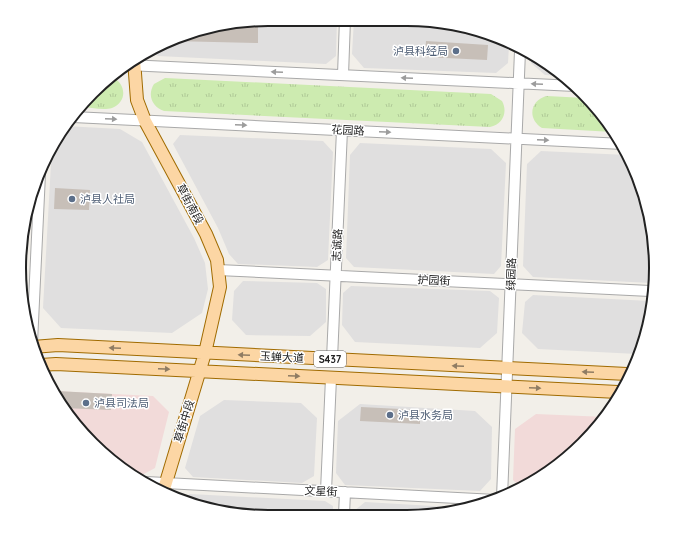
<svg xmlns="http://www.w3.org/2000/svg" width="675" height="536" font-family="Quicksand,'Noto Sans SC',sans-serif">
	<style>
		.residential { fill: #e0dfdf }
		.commercial { fill: #f2dad9 }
		.grass { fill: url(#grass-tufts) }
		.park { fill: #c8facc }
		.building { fill: #c7bfb8 }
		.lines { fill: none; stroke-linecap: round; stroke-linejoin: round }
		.minor-casing { stroke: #a9a9a9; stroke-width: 12 }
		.major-casing { stroke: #a06b00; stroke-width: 14 }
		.minor { stroke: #fff; stroke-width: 10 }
		.major { stroke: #fcd6a4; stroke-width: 12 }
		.oneway { fill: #9c9c9c }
		.oneway2 { fill: #8f7c63 }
		.service-dot { fill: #5c6f8a; stroke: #fff; stroke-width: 1.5 }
		.labels { text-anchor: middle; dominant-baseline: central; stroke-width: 3; stroke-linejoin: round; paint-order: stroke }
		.shield { fill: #fff; stroke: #646464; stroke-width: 1 }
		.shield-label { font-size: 10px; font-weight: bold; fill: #222 }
		.service-label { font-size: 11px; fill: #4e5e75; stroke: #fff; text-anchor: start }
		.street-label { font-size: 11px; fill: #222; stroke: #fff }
		.rim { fill: none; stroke: #222; stroke-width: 2 }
	</style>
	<defs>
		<pattern id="grass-tufts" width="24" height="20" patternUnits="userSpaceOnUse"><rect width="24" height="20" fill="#cdebb0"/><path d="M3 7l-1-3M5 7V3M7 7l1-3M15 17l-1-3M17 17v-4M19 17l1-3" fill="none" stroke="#b0c997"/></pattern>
	</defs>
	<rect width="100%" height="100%" fill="#f2efe9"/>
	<!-- residential -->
	<path class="residential" d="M268 19H337L336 56 326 64 158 56 150 50 204 27Z
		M354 19 423 20 487 32 509 45 508 63 496 73 364 68 352 54Z
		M531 57 564 76 545 75 531 63Z
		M65 126 120 129 142 142 194 238 205 263 208 289 202 313 172 333 61 328 43 308 52 145Z
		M180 135 323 141 333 152 328 260 317 267 238 264 229 254 218 228 173 144Z
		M360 143 491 149 506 163 501 266 494 274 354 267 346 258 350 155Z
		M541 151 627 155 654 236 651 283 533 277 523 266 527 164Z
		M19 269 25 270 23 301Z
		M243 281 317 283 326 289V322L310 336 246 335 232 320 234 291Z
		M351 286 490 291 499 298 497 333 480 348 355 342 342 325 343 293Z
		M533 295 650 301 647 333 637 354 538 349 522 333 525 302Z
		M224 400 301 403 317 418 314 476 302 483 193 477 185 468 200 416Z
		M360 404 475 411 492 427 491 479 480 491 345 485 336 473 338 421Z
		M190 494 325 501 333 506V515L220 512 184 498Z
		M365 502 467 508 424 516 354 515V511Z"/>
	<!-- commercial -->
	<path class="commercial" d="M54 391 153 396 169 412 155 468 142 475 129 474 81 432 52 393Z
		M536 414 606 417 531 484 521 488 513 480 515 429Z"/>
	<!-- grass -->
	<path class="grass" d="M112 77C126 83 128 102 112 108 103 111 90 107 80 107L92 92Z
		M165 78 491 94 502 101C508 112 503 124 490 127L164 111C152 107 147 95 154 84Z
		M547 96 585 98 613 132 542 128C527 119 530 100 547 96Z"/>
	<!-- park -->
	<path class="park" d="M28 202 25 270 19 268Z"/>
	<!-- building -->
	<path class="building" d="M220 25 258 27V43L172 41 204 27Z
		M426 41 488 45 487 60 425 57Z
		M55 188 90 190 89 210 54 209Z
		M57 391 112 394 111 410 63 408 57 398Z
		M361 407 420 410V424L360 421Z"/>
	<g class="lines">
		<defs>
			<path id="minor" d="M127 65 575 86
				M343 75 345 19
				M73 117 623 144
				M218 270 650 291
				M32 343 40 174
				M332 359 342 130
				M146 482 496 500
				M326 491 331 378
				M502 497 520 51
				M344 515 345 492"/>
			<path id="major" d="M134 60 137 100 145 121 206 234 217 260 220 287 205 353 164 489
				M33 347 58 345 627 374
				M41 365 56 364 618 392"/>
		</defs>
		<!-- minor casing -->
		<use href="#minor" class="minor-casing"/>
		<!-- major casing -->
		<use href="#major" class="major-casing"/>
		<!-- minor -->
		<use href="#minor" class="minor"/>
		<!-- major -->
		<use href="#major" class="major"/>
	</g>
	<!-- one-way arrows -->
	<defs><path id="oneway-solid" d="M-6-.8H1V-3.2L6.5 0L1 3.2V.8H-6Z"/></defs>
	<g class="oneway">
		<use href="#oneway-solid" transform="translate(277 72) rotate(-177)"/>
		<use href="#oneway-solid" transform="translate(407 78) rotate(-177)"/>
		<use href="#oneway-solid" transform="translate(537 84) rotate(-177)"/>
		<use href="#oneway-solid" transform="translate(111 119) rotate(3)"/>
		<use href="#oneway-solid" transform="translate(241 125) rotate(3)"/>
		<use href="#oneway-solid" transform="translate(385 132) rotate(3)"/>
		<use href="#oneway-solid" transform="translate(543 140) rotate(3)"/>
	</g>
	<g class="oneway2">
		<use href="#oneway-solid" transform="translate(115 348) rotate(-177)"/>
		<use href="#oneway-solid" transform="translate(244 355) rotate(-177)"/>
		<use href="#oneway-solid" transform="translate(458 366) rotate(-177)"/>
		<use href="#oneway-solid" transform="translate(164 369) rotate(3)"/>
		<use href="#oneway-solid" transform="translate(588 372) rotate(-177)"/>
		<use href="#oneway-solid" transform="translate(294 376) rotate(3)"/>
		<use href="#oneway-solid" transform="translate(535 388) rotate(3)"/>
	</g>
	<!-- markers -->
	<g class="service-dot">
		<circle cx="456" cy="51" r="4"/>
		<circle cx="72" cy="199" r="4"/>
		<circle cx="86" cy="403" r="4"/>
		<circle cx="390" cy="415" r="4"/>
	</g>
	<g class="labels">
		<!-- shield labels -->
		<rect class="shield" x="314" y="351" width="32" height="16" rx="3"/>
		<g class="shield-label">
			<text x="330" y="359">S437</text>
		</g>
		<!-- service labels -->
		<g class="service-label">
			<text x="448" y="51" text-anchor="end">泸县科经局</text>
			<text x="80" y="199">泸县人社局</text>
			<text x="94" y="403">泸县司法局</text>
			<text x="398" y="415">泸县水务局</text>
		</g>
		<!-- street labels -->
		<g class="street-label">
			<text transform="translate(348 130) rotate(3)">花园路</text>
			<text transform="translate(190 204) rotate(62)">草街南段</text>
			<text transform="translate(337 245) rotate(-87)">志诚路</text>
			<text transform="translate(511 274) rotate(-88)">绿园路</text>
			<text transform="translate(434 280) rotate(3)">护园街</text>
			<text transform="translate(282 357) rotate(3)">玉蝉大道</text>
			<text transform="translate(184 421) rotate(-73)">草街中段</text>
			<text transform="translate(321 491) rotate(3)">文星街</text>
		</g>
	</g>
	<!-- crop -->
	<path d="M0 0H675V536H0ZM268 26H407A242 242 0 0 1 649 268V268A242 242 0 0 1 407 510H268A242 242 0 0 1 26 268V268A242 242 0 0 1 268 26Z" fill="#fff" fill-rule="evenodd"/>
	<path class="rim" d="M268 26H407A242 242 0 0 1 649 268V268A242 242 0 0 1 407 510H268A242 242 0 0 1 26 268V268A242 242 0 0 1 268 26Z"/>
</svg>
